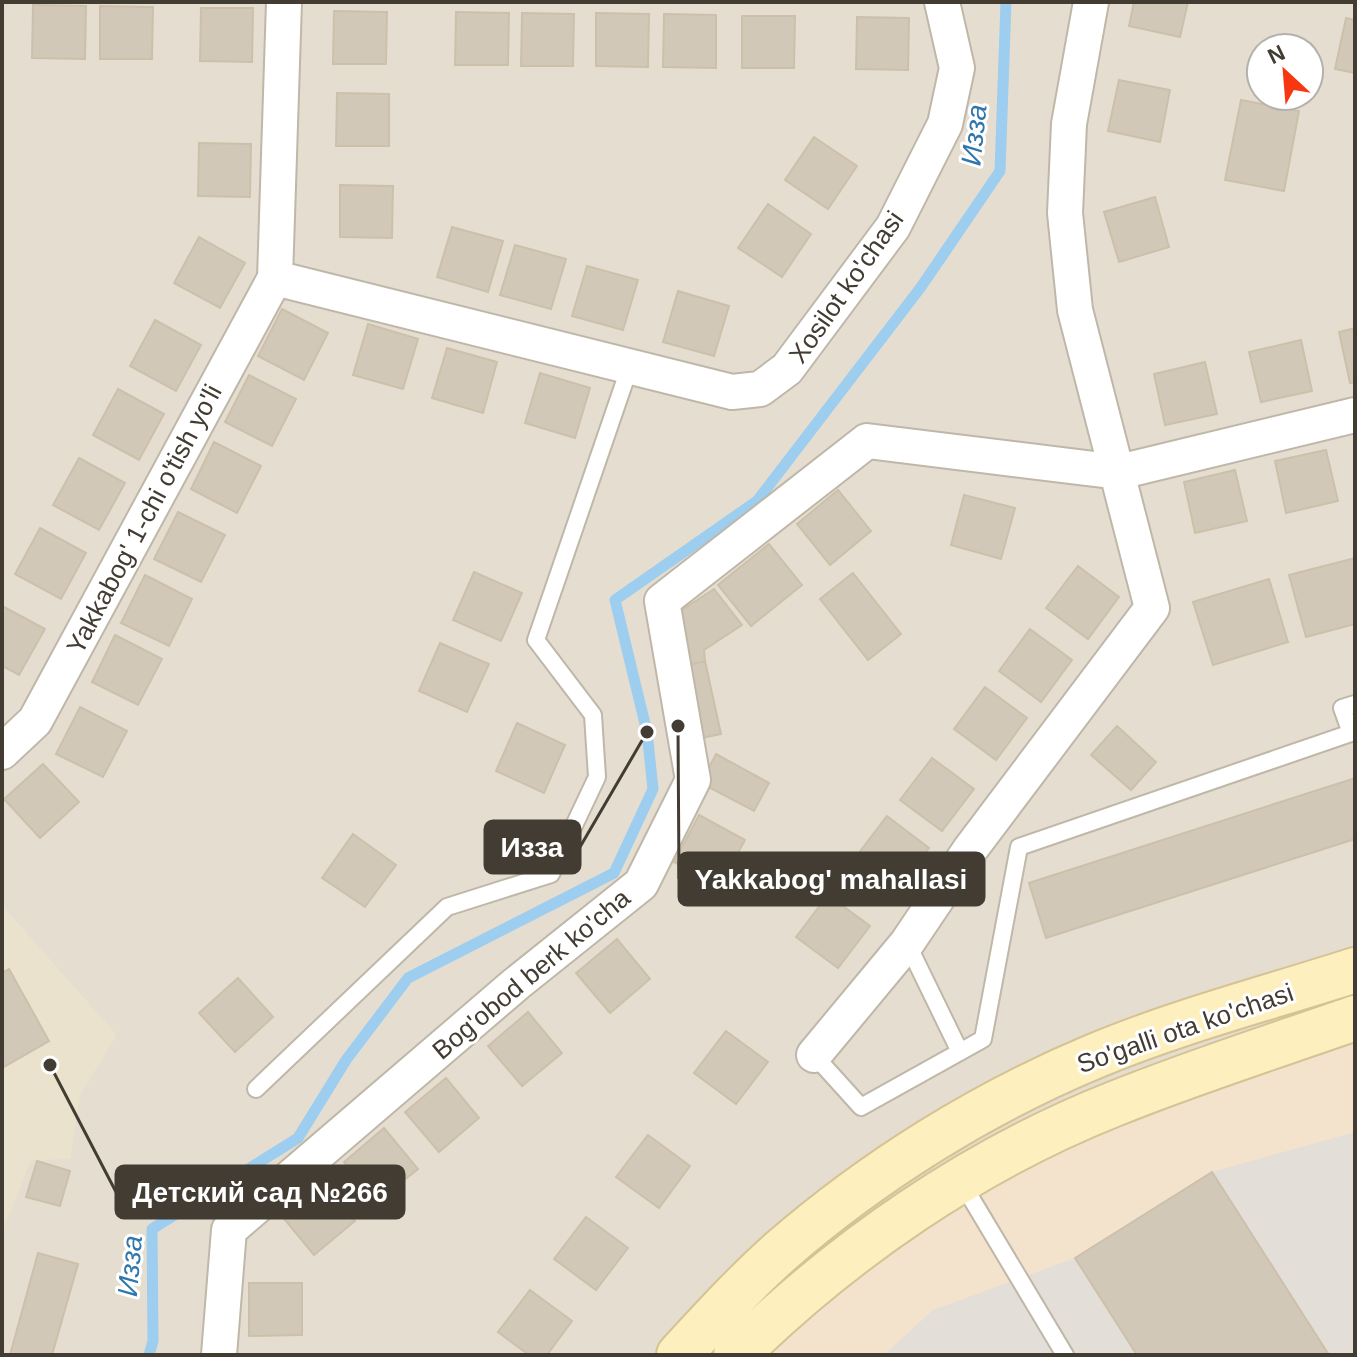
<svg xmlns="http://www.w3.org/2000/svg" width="1357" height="1357" font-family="Arial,sans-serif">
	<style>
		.residential { fill: #e5ded0; fill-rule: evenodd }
		.commercial { fill: #f4e3cc }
		.industrial { fill: #e3ded7 }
		.education { fill: #eae2cc }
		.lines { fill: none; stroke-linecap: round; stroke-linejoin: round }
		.stream { stroke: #9dcdef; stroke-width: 11 }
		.building { fill: #d2c8b8; stroke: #cdc0ab; stroke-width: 2 }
		.service-casing { stroke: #bfb7a8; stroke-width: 20 }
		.minor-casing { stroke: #bfb7a8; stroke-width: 38 }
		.secondary-casing { stroke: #d4c394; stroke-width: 48 }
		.service { stroke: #fff; stroke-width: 16 }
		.minor { stroke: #fff; stroke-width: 34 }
		.secondary { stroke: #feefbf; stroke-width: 44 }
		.labels { text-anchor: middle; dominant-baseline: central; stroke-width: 6; stroke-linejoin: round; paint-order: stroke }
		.street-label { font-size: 26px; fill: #423c33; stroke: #fff }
		.water-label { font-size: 28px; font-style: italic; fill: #2e76ac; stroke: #fff }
		.leader { fill: none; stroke: #423c33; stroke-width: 3 }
		.callout-dot { fill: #423c33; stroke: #fff; stroke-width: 3 }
		.callout { fill: #423c33; stroke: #423c33; stroke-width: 3 }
		.callout-label { font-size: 28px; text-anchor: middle; font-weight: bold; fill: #fff }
	</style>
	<rect width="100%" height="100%" fill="#f1ede2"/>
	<!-- residential -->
	<path class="residential" d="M2 2H1355V1355H2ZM1261 48H1309V96H1261Z"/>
	<!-- commercial -->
	<path class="commercial" d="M1355 1018V1355H736L909 1214Z"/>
	<!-- industrial -->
	<path class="industrial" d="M1355 1132V1355H884L933 1310 1075 1258 1212 1172Z"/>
	<!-- education -->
	<path class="education" d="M2 905 117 1035 80 1095 70 1159 31 1160 2 1232Z"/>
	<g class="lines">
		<!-- stream -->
		<path class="stream" d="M149 1355 153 1341 152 1229 298 1138 346 1060 408 978 614 873 653 789 647 732 615 600 757 501 921 287 1000 171 1006 2"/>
	</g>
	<!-- building -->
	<path class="building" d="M1134 2H1188L1180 37 1129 26Z
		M33 5 86 6 85 59 32 58Z
		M100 6 153 7 152 59H100Z
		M201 8H253L252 62 200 61Z
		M334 11 387 12 386 64H333Z
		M456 12 509 13 508 65H455Z
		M522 13 574 14 573 66H521Z
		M596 13 649 14 648 67 596 66Z
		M664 14 716 15V68L663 67Z
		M742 16H795L794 68H742Z
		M857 17 909 18 908 70 856 69Z
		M1346 18 1355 20V73L1335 69Z
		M1119 80 1170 90 1160 142 1108 131Z
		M337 93 389 94V146H336Z
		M1241 100 1299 111 1284 191 1225 180Z
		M814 137 857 166 828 209 785 180Z
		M199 143 251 144 250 197 198 196Z
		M340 185 393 186 392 238 340 237Z
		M1155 197 1169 247 1119 262 1104 212Z
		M768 204 811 234 782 277 738 248Z
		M452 227 503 241 488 292 437 277Z
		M199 237 245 263 220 308 174 283Z
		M515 245 566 259 551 309 500 295Z
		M587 266 638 280 623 330 572 316Z
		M678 291 729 306 714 356 663 342Z
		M282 309 328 333 304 380 258 356Z
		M155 320 201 345 176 391 130 366Z
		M368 324 418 339 403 389 353 375Z
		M1355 328V382L1350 383 1339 332Z
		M1301 340 1312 391 1261 402 1249 352Z
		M447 348 497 362 483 413 432 398Z
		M1205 362 1217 414 1165 425 1154 374Z
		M540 373 590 388 575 438 525 423Z
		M249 375 296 399 272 446 225 422Z
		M118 389 164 414 139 460 93 435Z
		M214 442 261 466 237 513 191 489Z
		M1326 450 1338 501 1286 513 1275 461Z
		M79 458 125 483 99 530 53 505Z
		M1235 470 1247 521 1195 533 1184 482Z
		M838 490 871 531 830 565 797 524Z
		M964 495 1015 508 1001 559 951 545Z
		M178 512 225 535 201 582 154 559Z
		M40 528 86 553 61 599 15 574Z
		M769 544 802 585 751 626 718 585Z
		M1355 558V624L1306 637 1289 575Z
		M1078 566 1119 597 1088 639 1046 608Z
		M474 572 522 593 501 641 453 620Z
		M853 573 901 634 868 660 820 599Z
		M145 575 192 599 169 646 121 623Z
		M1269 579 1288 642 1213 665 1193 602Z
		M714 589 742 625 704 650 705 661 685 666 674 615Z
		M2 606 45 629 19 675 2 666Z
		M1030 629 1072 660 1041 702 999 671Z
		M115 635 162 659 138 705 92 682Z
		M440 643 489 664 467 712 419 691Z
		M705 661 721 734 702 738 685 666Z
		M985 687 1027 718 996 760 954 729Z
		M80 707 127 731 103 777 56 754Z
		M517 723 565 745 544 793 496 771Z
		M1117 726 1156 762 1131 790 1091 755Z
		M716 754 769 783 754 811 701 783Z
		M932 758 974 789 942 831 900 800Z
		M43 764 79 802 40 838 4 799Z
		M1355 778V839L1046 938 1029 883Z
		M699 815 745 840 720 886 674 862Z
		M887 816 929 848 897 890 855 858Z
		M353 834 396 865 365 907 322 878Z
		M828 895 870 926 838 968 796 937Z
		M617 939 650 979 610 1013 576 973Z
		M9 969 49 1041 2 1068V973Z
		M238 978 273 1017 235 1052 199 1013Z
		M528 1012 562 1053 522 1086 488 1046Z
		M726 1031 768 1062 736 1104 694 1073Z
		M446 1078 479 1118 439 1152 405 1112Z
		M384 1128 418 1169 377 1202 344 1162Z
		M648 1135 690 1166 659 1208 616 1177Z
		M37 1161 70 1171 60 1206 26 1197Z
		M1212 1172 1329 1355H1137L1075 1258Z
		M321 1181 355 1221 314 1255 281 1215Z
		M586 1217 628 1248 596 1290 554 1259Z
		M38 1253 78 1264 52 1355H10Z
		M249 1283H302V1335L249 1336Z
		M530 1290 572 1321 547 1355H529L498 1332Z"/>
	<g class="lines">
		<defs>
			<path id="service" d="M907 943 960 1052
				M814 1055 861 1107 983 1039 1019 847 1351 733 1342 708 1355 704
				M256 1089 447 907 551 874 597 777 593 715 536 640 630 366
				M962 1183 1065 1355"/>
			<path id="minor" d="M275 278 732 392 760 389 787 369 893 227 945 124 957 68 942 2
				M2 752 35 721 275 278 284 2
				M814 1055 907 943 969 851 1152 608 1075 310 1065 213 1069 124 1091 2
				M219 1355 229 1230 516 984 641 884 693 780 662 601 867 441 1119 472 1355 415"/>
			<path id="secondary" d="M679 1355C712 1319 745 1283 781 1251 873 1171 982 1103 1095 1056 1179 1021 1268 998 1355 970
				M736 1355C844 1249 973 1160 1114 1104 1193 1072 1275 1046 1355 1018"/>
		</defs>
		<!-- service casing -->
		<use href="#service" class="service-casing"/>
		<!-- minor casing -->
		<use href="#minor" class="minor-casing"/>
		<!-- secondary casing -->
		<use href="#secondary" class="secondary-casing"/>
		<!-- service -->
		<use href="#service" class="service"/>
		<!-- minor -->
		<use href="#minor" class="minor"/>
		<!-- secondary -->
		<use href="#secondary" class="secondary"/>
	</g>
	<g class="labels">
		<!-- street labels -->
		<g class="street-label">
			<text transform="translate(846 287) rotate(-55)">Xosilot ko'chasi</text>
			<text transform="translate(144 519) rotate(-62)">Yakkabog' 1-chi o'tish yo'li</text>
			<text transform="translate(531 974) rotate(-40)">Bog'obod berk ko'cha</text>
			<text transform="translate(1185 1028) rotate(-19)">So'galli ota ko'chasi</text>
		</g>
		<!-- water labels -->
		<g class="water-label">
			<text transform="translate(974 135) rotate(-84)">Изза</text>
			<text transform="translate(130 1266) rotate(-85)">Изза</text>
		</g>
	</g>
	<!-- callouts -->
	<path class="leader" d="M647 732L580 847M678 726L679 879M50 1065L116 1192"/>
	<g class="callout-dot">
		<circle cx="647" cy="732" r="8"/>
		<circle cx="678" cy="726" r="8"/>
		<circle cx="50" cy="1065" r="8"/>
	</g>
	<g class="callout">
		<rect x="485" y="821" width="95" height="52" rx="8"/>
		<rect x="679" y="853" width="305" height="52" rx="8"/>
		<rect x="116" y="1166" width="288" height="52" rx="8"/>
	</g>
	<g class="callout-label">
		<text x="532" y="857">Изза</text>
		<text x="831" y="889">Yakkabog' mahallasi</text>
		<text x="260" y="1202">Детский сад №266</text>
	</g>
	<!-- border -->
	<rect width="1357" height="1357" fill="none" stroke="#423c33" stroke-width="8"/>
	<!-- north arrow -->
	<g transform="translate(1285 72) rotate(334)"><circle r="38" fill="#ffffff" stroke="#b3b1ad" stroke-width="2"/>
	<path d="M0-6L14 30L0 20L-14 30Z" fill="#f83612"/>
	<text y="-12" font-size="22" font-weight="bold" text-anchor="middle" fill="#423c33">N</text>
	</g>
</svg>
